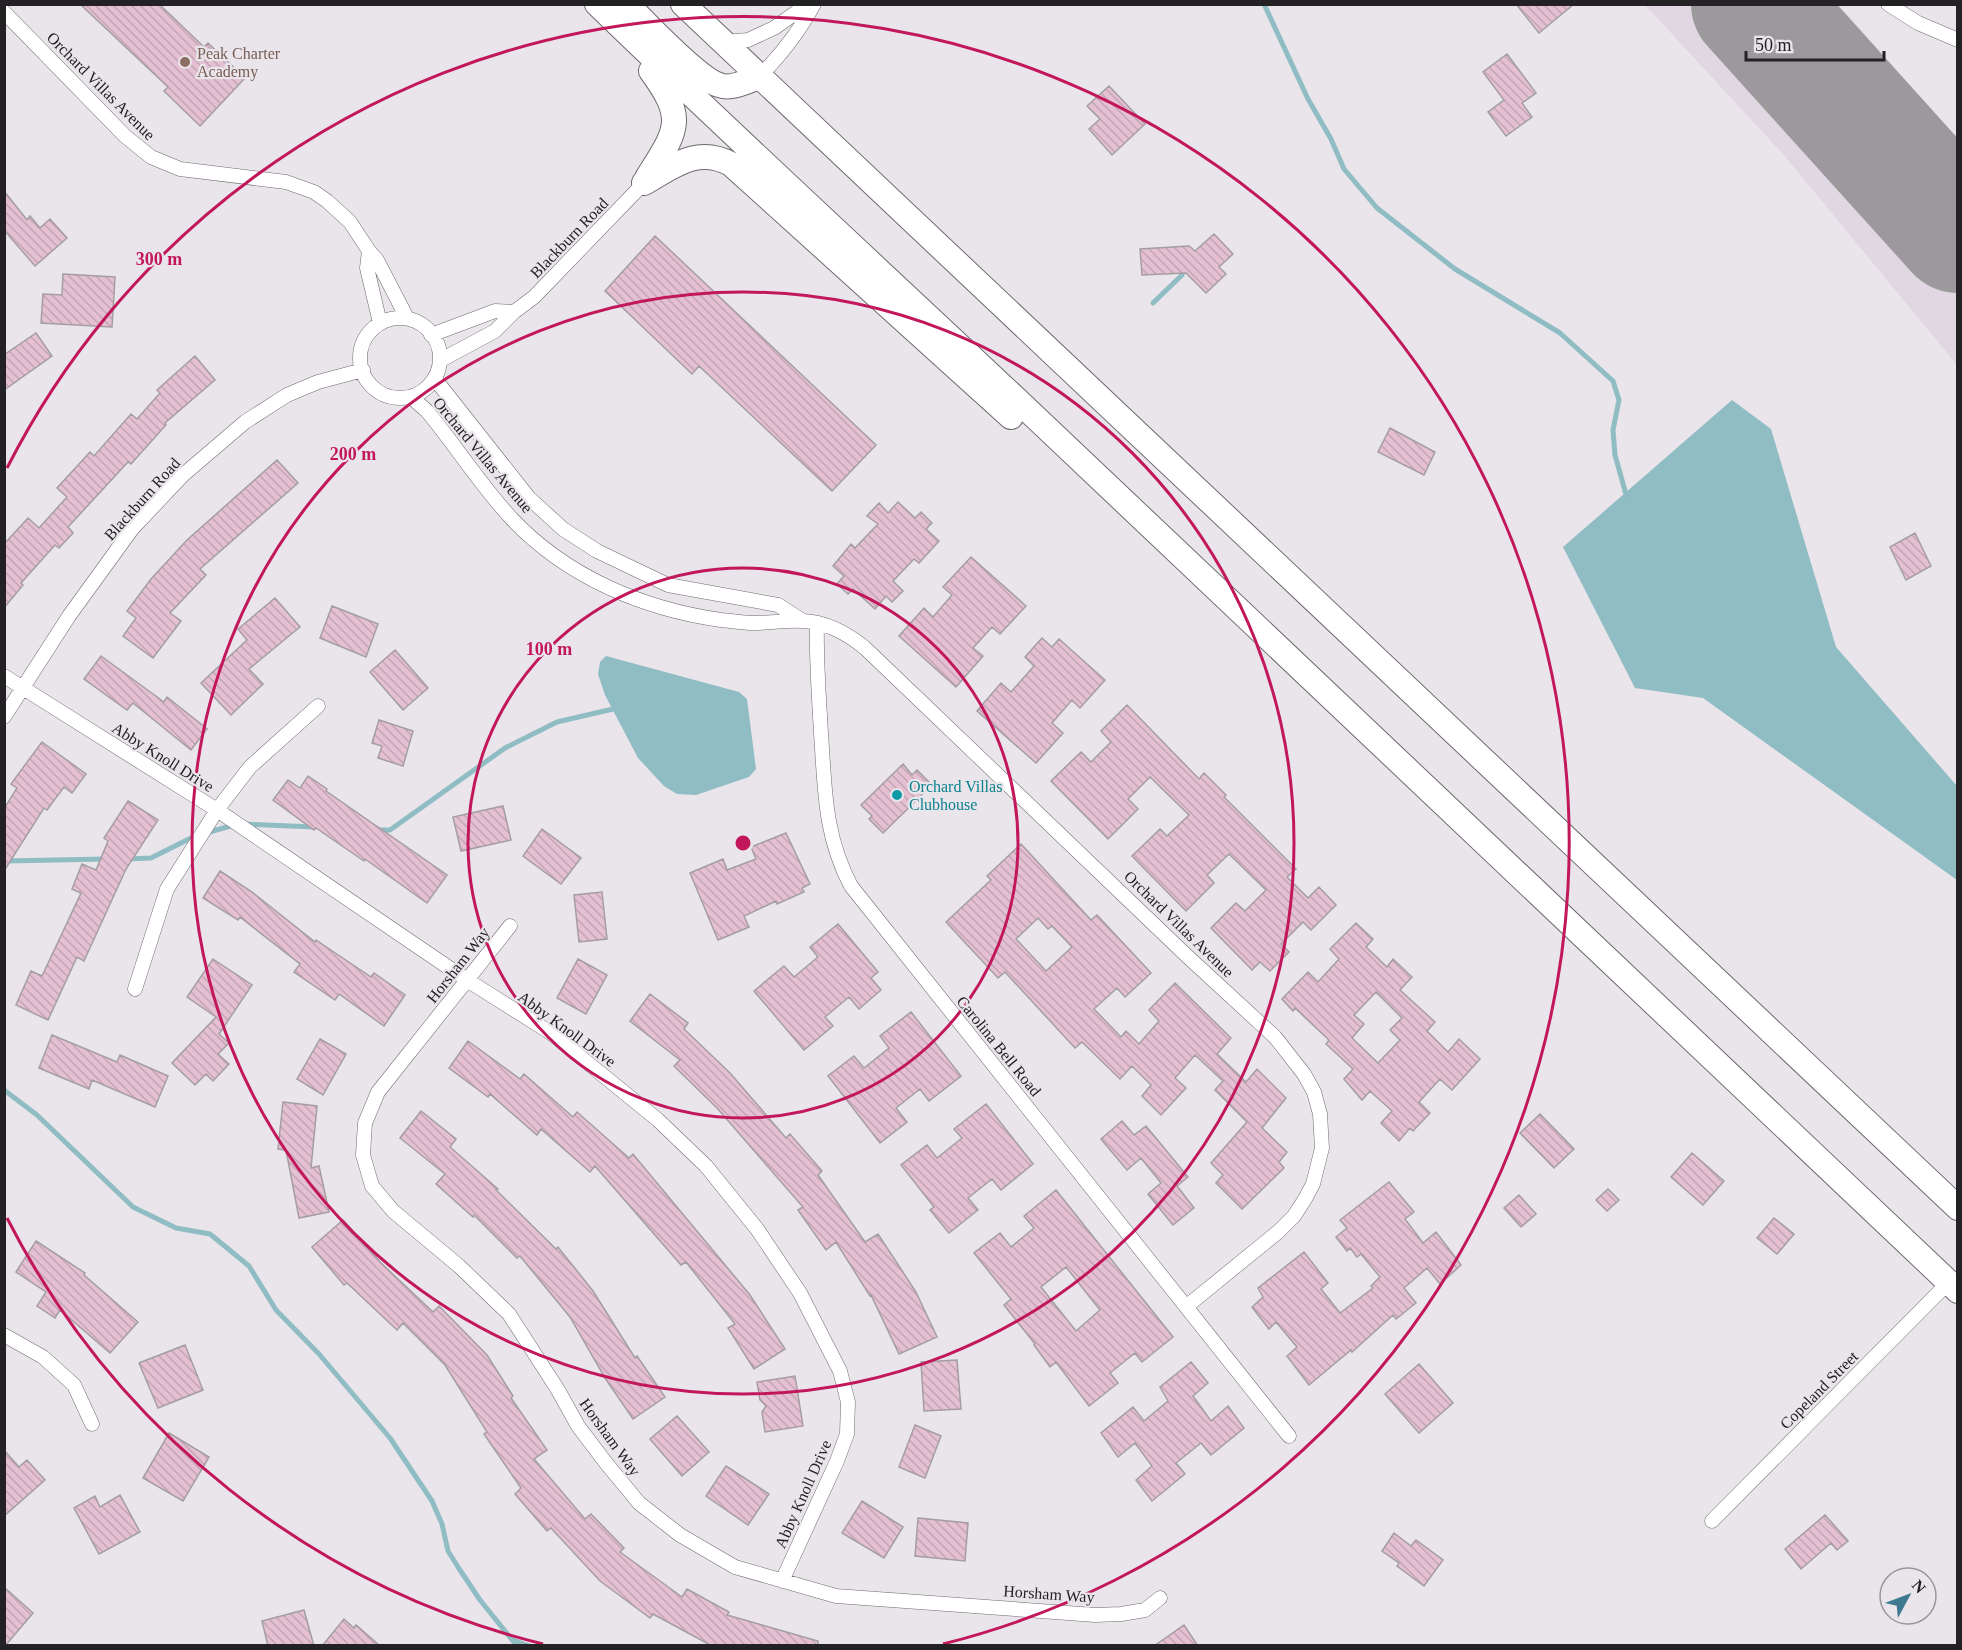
<svg xmlns="http://www.w3.org/2000/svg" width="1962" height="1650" font-family="Georgia,serif">
	<style>
		.built { fill: #e0d7e2 }
		.water { fill: #90bcc4 }
		.lines { fill: none; stroke-linecap: round; stroke-linejoin: round }
		.stream { stroke: #90bcc4; stroke-width: 5 }
		.runway { stroke: #9c999c; stroke-width: 124 }
		.building { fill: url(#building-back-hatch); stroke: #a49ea0; stroke-width: 1.5; fill-rule: evenodd }
		.minor-casing { stroke: #6e6b6f; stroke-width: 15 }
		.trunk-casing { stroke: #6e6b6f; stroke-width: 26 }
		.minor { stroke: #fff; stroke-width: 14 }
		.trunk { stroke: #fff; stroke-width: 24 }
		.ring { fill: none; stroke: #c2185b; stroke-width: 3 }
		.education-dot { fill: #8d6e63; stroke: #e9e5ea; stroke-width: 2 }
		.culture-dot { fill: #0f9aa8; stroke: #e9e5ea; stroke-width: 2 }
		.labels { text-anchor: middle; dominant-baseline: central; stroke-width: 4.5; stroke-linejoin: round; paint-order: stroke }
		.education-label { font-size: 16px; fill: #785e54; stroke: #e9e5ea; text-anchor: start }
		.street-label { font-size: 16px; fill: #232123; stroke: #e9e5ea }
		.culture-label { font-size: 16px; fill: #0d838f; stroke: #e9e5ea; text-anchor: start }
		.centre { fill: #c2185b; stroke: #e9e5ea; stroke-width: 3 }
		.ring-label { font-size: 18px; text-anchor: middle; font-weight: bold; fill: #c2185b; stroke: #e9e5ea; stroke-width: 4.5; stroke-linejoin: round; paint-order: stroke }
	</style>
	<defs>
		<pattern id="building-back-hatch" width="6" height="6" patternUnits="userSpaceOnUse" patternTransform="scale(1.5)"><rect width="6" height="6" fill="#e5c0d2"/><path d="M-1 5l2 2M0 0l6 6M5-1l2 2" fill="none" stroke="#c4a5b4"/></pattern>
	</defs>
	<rect width="100%" height="100%" fill="#e9e5ea"/>
	<!-- built -->
	<path class="built" d="M1645 5H1839L1957 138V365L1783 154Z"/>
	<!-- water -->
	<path class="water" d="M1732 400 1771 429 1836 647 1957 786V880L1703 698 1635 688 1563 547Z
		M606 656 739 692 747 699 756 769 749 777 696 795 677 794 664 786 638 758 605 695 598 674 600 662Z"/>
	<g class="lines">
		<!-- stream -->
		<path class="stream" d="M1264 4 1308 99 1331 139 1344 169 1377 208 1455 269 1560 333 1613 381 1619 400 1613 430 1615 455 1627 498
			M1153 303 1182 275
			M244 824 315 827
			M375 830H390L505 748 557 722 613 709
			M206 833 234 825
			M127 859 151 858 197 835
			M4 861 106 859
			M4 1090 37 1115 133 1207 176 1228 210 1234 249 1266 276 1310 319 1354 390 1438 432 1501 442 1524 448 1551 458 1567 480 1600 517 1646
			M513 1640 529 1646"/>
		<!-- runway -->
		<path class="runway" d="M1753 4 1958 231"/>
	</g>
	<!-- building -->
	<path class="building" d="M80 4H159L204 47 208 43 245 78 200 126 164 91 168 87Z
		M1516 4H1574L1539 33Z
		M1507 54 1536 93 1522 103 1532 117 1506 136 1488 112 1504 100 1483 72Z
		M1109 86 1145 124 1112 155 1089 129 1100 119 1087 106Z
		M4 191 27 220 30 216 40 228 50 219 67 238 35 266 4 230Z
		M1214 234 1233 254 1219 267 1226 274 1206 293 1186 273 1142 275 1140 249 1189 246 1195 251Z
		M655 236 876 445 832 491 699 366 692 374 605 291Z
		M63 274 115 277 112 327 41 323 43 294 62 295Z
		M36 333 52 356 4 390V355Z
		M195 356 215 380 165 423 166 425 131 464 128 462 68 527 73 533 59 548 55 545 21 583 23 585 4 608V544L28 518 39 528 67 497 57 488 90 452 94 456 131 414 137 419 160 393 157 390Z
		M1390 428 1435 452 1424 475 1378 452Z
		M277 460 298 483 200 569 206 575 170 613 181 621 153 658 123 636 136 618 127 611 151 579 187 540Z
		M898 502 915 518 921 512 932 523 926 529 939 541 919 563 914 559 893 581 903 591 892 602 886 596 875 609 853 589 848 594 837 584 844 576 833 566 851 544 855 548 878 524 867 516 879 503 888 513Z
		M1915 533 1931 566 1906 580 1890 547Z
		M971 557 1026 606 1000 634 992 627 973 648 983 656 956 687 899 636 924 608 933 617 952 595 943 587Z
		M275 598 300 627 249 669 263 684 231 715 201 683 247 640 238 629Z
		M332 606 378 624 366 657 320 638Z
		M1042 638 1052 647 1059 639 1105 680 1080 708 1072 700 1052 723 1063 733 1036 763 977 711 1001 683 1011 692 1034 666 1025 657Z
		M395 650 428 688 403 710 370 672Z
		M101 656 164 702 167 697 207 729 191 750 133 703 127 710 84 679Z
		M1127 705 1199 779 1204 773 1226 795 1224 797 1296 869 1287 877 1308 898 1319 887 1336 905 1311 930 1303 922 1281 944 1289 952 1270 971 1260 962 1252 970 1211 928 1236 903 1245 911 1266 890 1229 854 1207 875 1214 883 1186 911 1132 856 1160 829 1167 836 1189 815 1150 777 1128 799 1138 809 1108 839 1051 781 1081 752 1091 762 1111 742 1101 731Z
		M379 720 413 731 403 766 378 758 382 746 372 743Z
		M42 742 86 774 72 793 64 787 47 810 44 808 4 871V809L17 788 11 784Z
		M903 764 912 775 917 770 932 785 883 833 869 819 872 816 861 805Z
		M308 776 327 789 326 791 447 875 427 903 365 859 364 861 316 828 314 830 273 800 288 780 300 788Z
		M128 801 158 820 126 869 84 961 77 957 48 1020 16 1005 31 971 42 976 81 893 72 889 82 864 96 870 108 841 104 838Z
		M503 806 511 840 461 851 453 817Z
		M542 829 581 858 561 884 523 856Z
		M786 833 810 884 802 888 804 892 777 904 776 901 744 916 749 927 718 940 690 873 723 859 727 870 756 859 751 847Z
		M1021 844 1091 920 1097 915 1151 973 1125 997 1117 988 1094 1009 1121 1037 1126 1031 1139 1044 1159 1021 1149 1010 1175 983 1231 1038 1217 1054 1246 1082 1257 1069 1286 1098 1262 1128 1287 1152 1279 1162 1284 1168 1242 1209 1216 1183 1223 1175 1211 1163 1247 1122 1215 1090 1223 1081 1195 1055 1175 1078 1186 1088 1161 1115 1142 1096 1151 1085 1132 1066 1120 1079 1082 1042 1075 1048 1005 972 998 978 946 922 991 880 987 876ZM1038 918 1048 929 1052 926 1072 947 1046 971 1016 939Z
		M220 871 252 892 315 942 316 940 371 977 374 973 405 995 384 1026 339 994 335 1000 294 972 300 964 240 917 238 920 203 898Z
		M602 892 607 939 579 942 574 895Z
		M1356 923 1373 939 1366 947 1387 967 1393 959 1412 977 1400 990 1435 1022 1427 1031 1448 1052 1459 1039 1480 1059 1452 1090 1440 1079 1419 1102 1430 1113 1413 1131 1410 1128 1399 1141 1381 1123 1392 1111 1370 1091 1362 1100 1344 1079 1353 1069 1326 1044 1329 1040 1295 1008 1293 1011 1282 999 1308 972 1318 982 1339 959 1330 949ZM1376 992 1402 1018 1390 1030 1400 1040 1378 1063 1352 1038 1364 1024 1354 1015Z
		M838 924 878 972 871 978 881 990 859 1009 849 997 825 1017 833 1026 804 1050 754 991 784 966 794 977 818 957 810 947Z
		M213 959 252 985 219 1034 229 1043 218 1054 229 1064 213 1081 206 1074 195 1085 172 1063 216 1017 187 997Z
		M578 959 607 975 586 1014 557 998Z
		M650 994 688 1023 684 1029 730 1073 786 1138 790 1134 822 1171 818 1175 865 1242 878 1234 916 1292 937 1337 899 1354 871 1295 870 1296 836 1242 826 1250 798 1210 803 1207 717 1108 674 1066 680 1060 630 1021Z
		M911 1012 961 1076 929 1101 920 1089 896 1108 907 1122 880 1143 828 1076 854 1056 864 1068 889 1048 880 1036Z
		M52 1035 117 1062 120 1055 168 1076 155 1107 92 1080 89 1089 39 1068Z
		M320 1039 346 1054 323 1095 297 1079Z
		M468 1041 520 1079 524 1074 573 1117 577 1112 629 1158 633 1154 750 1295 785 1349 754 1369 728 1328 735 1324 686 1262 681 1265 595 1166 590 1172 541 1129 537 1135 490 1094 488 1097 449 1068Z
		M283 1102 317 1106 311 1168 319 1166 329 1212 299 1218 286 1150 278 1149Z
		M986 1104 1033 1164 1001 1190 992 1179 968 1198 978 1210 949 1233 930 1210 934 1207 901 1165 927 1145 937 1158 962 1138 954 1129Z
		M421 1111 456 1139 450 1147 498 1189 496 1190 556 1249 558 1247 593 1291 635 1358 637 1356 665 1397 633 1419 605 1378 570 1317 520 1256 517 1258 474 1215 473 1217 436 1184 445 1174 400 1138Z
		M1540 1114 1574 1149 1554 1168 1520 1133Z
		M1122 1121 1134 1135 1146 1126 1188 1177 1177 1186 1194 1208 1173 1225 1148 1194 1161 1183 1141 1158 1127 1170 1101 1139Z
		M1692 1153 1724 1181 1703 1205 1671 1177Z
		M1389 1182 1414 1212 1405 1219 1423 1243 1436 1232 1461 1265 1440 1284 1427 1268 1404 1288 1416 1303 1396 1319 1393 1315 1352 1352 1351 1350 1309 1385 1287 1356 1297 1347 1276 1322 1269 1329 1252 1307 1263 1297 1258 1288 1304 1252 1328 1283 1321 1289 1340 1313 1373 1288 1371 1286 1380 1277 1361 1254 1357 1257 1350 1248 1347 1251 1336 1237 1347 1228 1340 1220Z
		M1608 1189 1619 1200 1607 1211 1596 1200Z
		M1056 1190 1173 1337 1142 1362 1135 1353 1110 1373 1118 1383 1089 1406 1056 1362 1050 1367 1034 1345 1035 1344 1004 1305 1011 1299 974 1253 1000 1233 1011 1247 1034 1228 1024 1216ZM1066 1267 1100 1310 1076 1331 1041 1287Z
		M1519 1195 1536 1214 1521 1227 1504 1208Z
		M1774 1218 1794 1234 1777 1254 1757 1238Z
		M343 1220 381 1263 433 1312 439 1306 487 1355 513 1396 511 1398 547 1450 534 1459 585 1519 591 1514 624 1548 620 1552 682 1597 687 1589 729 1612 727 1615 818 1641V1646H712L653 1614 650 1618 600 1581 551 1528 547 1531 515 1494 521 1488 484 1434 487 1432 445 1365 403 1323 397 1330 347 1283 344 1285 312 1247Z
		M36 1241 85 1273 84 1275 138 1322 110 1353 60 1310 55 1318 37 1306 46 1292 16 1272Z
		M185 1345 203 1390 158 1408 139 1363Z
		M957 1360 961 1409 924 1411 921 1362Z
		M1191 1362 1208 1383 1193 1396 1211 1421 1228 1406 1244 1428 1211 1455 1201 1443 1176 1463 1185 1474 1152 1501 1136 1480 1152 1466 1135 1443 1118 1457 1101 1433 1133 1407 1144 1421 1168 1401 1160 1387Z
		M1419 1364 1453 1403 1419 1433 1385 1394Z
		M795 1376 803 1426 765 1432 762 1412 766 1406 760 1400 757 1382Z
		M677 1416 709 1452 682 1476 650 1439Z
		M915 1425 941 1436 925 1478 899 1467Z
		M169 1433 209 1457 183 1501 143 1478Z
		M4 1450 19 1467 27 1460 45 1480 4 1516Z
		M726 1466 769 1494 748 1525 706 1496Z
		M120 1495 140 1532 99 1554 74 1508 95 1496 100 1507Z
		M862 1501 903 1527 884 1558 842 1533Z
		M1825 1515 1848 1541 1837 1550 1831 1543 1801 1569 1785 1549Z
		M918 1518 968 1523 965 1561 915 1556Z
		M1394 1533 1411 1546 1416 1540 1443 1560 1424 1586 1397 1566 1399 1563 1382 1551Z
		M4 1587 33 1613 5 1646H4Z
		M304 1610 314 1646H268L262 1621Z
		M344 1619 354 1628 356 1625 380 1646H322Z
		M1184 1625 1198 1646H1154Z"/>
	<g class="lines">
		<defs>
			<path id="minor" d="M1888 4 1918 23 1958 40
				M4 12 125 136 151 157 180 169 286 182 314 192 327 201 350 222 369 251 377 260 407 318
				M723 42 748 40 774 28 808 4
				M759 77C782 54 799 32 814 4
				M369 251 367 268 380 323
				M360 358a40 40 0 1 1 80 0a40 40 0 1 1-80 0Z
				M431 335 495 311 514 312
				M441 360 495 331 514 312 534 297 644 183
				M435 379 529 498 563 529 597 551 668 585 778 605 803 621
				M411 397 427 411C456 446 481 486 512 519 567 577 643 609 721 620 732 621 743 623 753 623 770 623 787 620 803 621 826 622 848 634 865 648L1187 956 1275 1037 1304 1074 1314 1092 1320 1114 1322 1148 1313 1184 1305 1199 1294 1216 1278 1232 1187 1306
				M817 623C816 660 819 697 821 733 825 789 824 835 851 886L1289 1436
				M4 676 217 810 467 980 551 1033 658 1120 706 1166 757 1229 800 1293 840 1371 848 1402 847 1434 837 1461 782 1581
				M4 717 69 616 132 529 183 475 245 422 287 395 318 382 363 370
				M510 926 378 1092 365 1123 363 1155 372 1186 393 1211 459 1266 509 1314 558 1390 578 1426 606 1463 639 1503 680 1535 735 1567 836 1596 1095 1615 1121 1614 1145 1610 1160 1598
				M135 989 167 889 217 810 250 767 318 706
				M4 1335 43 1357 74 1385 92 1424
				M1712 1521 1949 1282"/>
			<path id="trunk" d="M597 4C735 138 876 267 1015 398 1330 695 1645 992 1958 1291
				M627 4C645 22 697 78 719 85 731 90 748 81 759 77
				M683 4 1958 1208
				M647 178C677 130 687 120 651 71
				M644 183C674 166 697 146 731 164L1011 417"/>
		</defs>
		<!-- minor casing -->
		<use href="#minor" class="minor-casing"/>
		<!-- trunk casing -->
		<use href="#trunk" class="trunk-casing"/>
		<!-- minor -->
		<use href="#minor" class="minor"/>
		<!-- trunk -->
		<use href="#trunk" class="trunk"/>
	</g>
	<!-- distance rings -->
	<g class="ring">
		<circle cx="743" cy="843" r="275"/>
		<circle cx="743" cy="843" r="551"/>
		<path d="M543 1644A826 826 0 0 1 7 1218M7 468A826 826 0 1 1 943 1644"/>
	</g>
	<!-- markers -->
	<circle class="education-dot" cx="185" cy="62" r="6"/>
	<circle class="culture-dot" cx="897" cy="795" r="6"/>
	<g class="labels">
		<!-- education labels -->
		<g class="education-label">
			<text x="197" y="53">Peak Charter<tspan x="197" dy="18">Academy</tspan></text>
		</g>
		<!-- street labels -->
		<g class="street-label">
			<text transform="translate(101 86) rotate(45)">Orchard Villas Avenue</text>
			<text transform="translate(569 238) rotate(-46)">Blackburn Road</text>
			<text transform="translate(483 455) rotate(50)">Orchard Villas Avenue</text>
			<text transform="translate(142 499) rotate(-48)">Blackburn Road</text>
			<text transform="translate(163 757) rotate(32)">Abby Knoll Drive</text>
			<text transform="translate(1179 924) rotate(44)">Orchard Villas Avenue</text>
			<text transform="translate(458 965) rotate(-52)">Horsham Way</text>
			<text transform="translate(567 1029) rotate(36)">Abby Knoll Drive</text>
			<text transform="translate(999 1046) rotate(51)">Carolina Bell Road</text>
			<text transform="translate(1819 1390) rotate(-45)">Copeland Street</text>
			<text transform="translate(610 1437) rotate(54)">Horsham Way</text>
			<text transform="translate(803 1494) rotate(-66)">Abby Knoll Drive</text>
			<text transform="translate(1049 1594) rotate(4)">Horsham Way</text>
		</g>
		<!-- culture labels -->
		<g class="culture-label">
			<text x="909" y="786">Orchard Villas<tspan x="909" dy="18">Clubhouse</tspan></text>
		</g>
	</g>
	<circle cx="743" cy="843" r="9" class="centre"/>
	<g class="ring-label">
		<text x="159" y="265">300 m</text>
		<text x="353" y="460">200 m</text>
		<text x="549" y="655">100 m</text>
	</g>
	<!-- border -->
	<rect width="1962" height="1650" fill="none" stroke="#232123" stroke-width="12"/>
	<!-- north arrow -->
	<g transform="translate(1908 1596) rotate(49)"><circle r="28" fill="#e9e5ea" stroke="#9a979a" stroke-width="1.5"/>
	<path d="M0-4.5L10 22L0 15L-10 22Z" fill="#3e7891"/>
	<text y="-9" font-size="16" font-weight="bold" text-anchor="middle" fill="#232123">N</text>
	</g>
	<!-- scale -->
	<path d="M1746 51v9h138v-9" fill="none" stroke="#232123" stroke-width="3"/>
	<text x="1755" y="51" font-size="18" fill="#232123" stroke="#e9e5ea" stroke-width="4.5" paint-order="stroke">50 m</text>
</svg>
